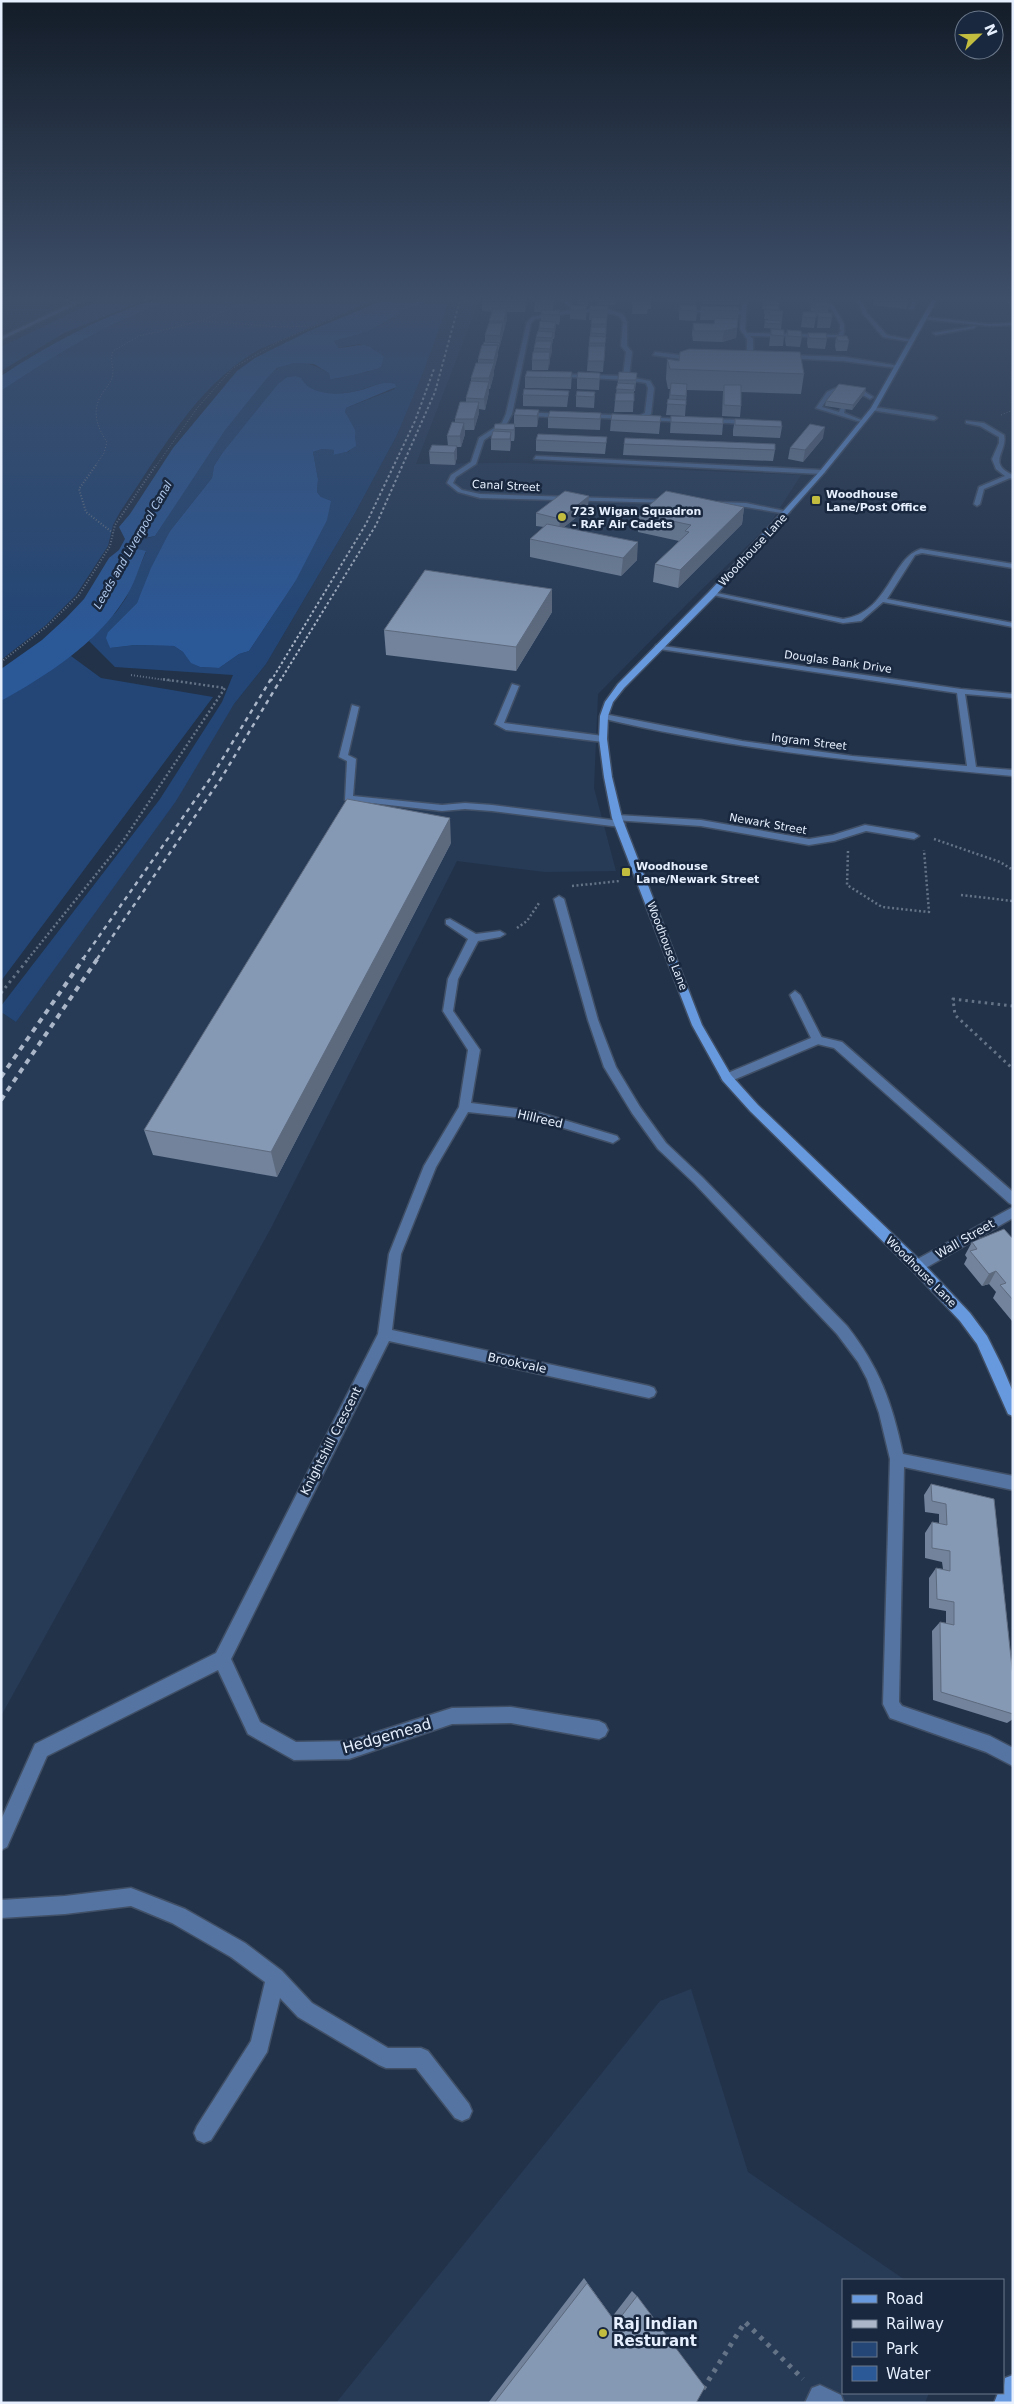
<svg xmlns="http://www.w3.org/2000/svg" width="1014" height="2404" font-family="'DejaVu Sans',sans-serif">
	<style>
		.built { fill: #273b57 }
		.green { fill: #234676; fill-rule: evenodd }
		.water { fill: #2b5897 }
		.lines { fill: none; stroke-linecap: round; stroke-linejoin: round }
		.lane-casing { stroke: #415066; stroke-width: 3 }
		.street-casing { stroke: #415066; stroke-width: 3 }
		.secondary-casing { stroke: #415066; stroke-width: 3 }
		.path-far4 { stroke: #657387; stroke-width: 1; stroke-dasharray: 1 2; stroke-linecap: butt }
		.path-far3 { stroke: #657387; stroke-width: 2; stroke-dasharray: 1 2; stroke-linecap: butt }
		.path-far2 { stroke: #657387; stroke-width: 2.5; stroke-dasharray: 2 2.5; stroke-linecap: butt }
		.path-far1 { stroke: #657387; stroke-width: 3; stroke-dasharray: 2.5 4; stroke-linecap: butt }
		.path { stroke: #657387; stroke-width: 5; stroke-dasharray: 4 6; stroke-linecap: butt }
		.lane { fill: #5574a1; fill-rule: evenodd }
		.street { fill: #5574a1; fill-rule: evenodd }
		.secondary { fill: #6799df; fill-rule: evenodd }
		.rail-far2 { stroke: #abb7c8; stroke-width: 2; stroke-dasharray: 2.5 2.5; stroke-linecap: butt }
		.rail-far1 { stroke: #abb7c8; stroke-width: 2.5; stroke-dasharray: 4.5 4.5; stroke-linecap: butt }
		.rail { stroke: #abb7c8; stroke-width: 4; stroke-dasharray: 5.5 5.5; stroke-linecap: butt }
		.wall { fill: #72839b }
		.shaded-wall { fill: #5d6a7e }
		.building { fill: #8598b4; stroke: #5d6a7e }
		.poi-dot { fill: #c2bd3f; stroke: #19283e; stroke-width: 2 }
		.labels { text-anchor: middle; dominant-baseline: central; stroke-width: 5; stroke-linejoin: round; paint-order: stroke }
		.far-street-label { font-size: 11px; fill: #e5effe; stroke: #19283e }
		.far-poi-label { font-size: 11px; font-weight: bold; fill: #e5effe; stroke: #19283e; text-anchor: start }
		.far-water-label { font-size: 11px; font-style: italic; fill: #b1caee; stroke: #19283e }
		.street-label { font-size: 12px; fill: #e5effe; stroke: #19283e }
		.near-street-label { font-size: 15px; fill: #e5effe; stroke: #19283e }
		.near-poi-label { font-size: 15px; font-weight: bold; fill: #e5effe; stroke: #19283e; text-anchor: start }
	</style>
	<rect width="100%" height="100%" fill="#223249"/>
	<!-- built -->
	<path class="built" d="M1 301H48L85 307 1 347Z
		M449 301H479L416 464 520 463 801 475 769 525 695 596 598 694 594 788 616 871 545 872 457 861 271 1228 1 1716V1012L16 1022 234 704 266 664 355 513 397 435Z
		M691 1989 748 2172 905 2280H843V2393H929L925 2403H336L660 2001Z"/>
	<!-- green -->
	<path class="green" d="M96 301H143L64 333 1 371V347Z
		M170 301H372L260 349C197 384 160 454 120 512L113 525 108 546 76 595 46 625 1 660V391C55 355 108 322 170 301Z
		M427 301H449L424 370 397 435 355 513 266 664 234 704 176 801 16 1022 1 1012V1006L160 799 222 702 233 675 115 667 89 641 117 611 126 598 146 552 138 549 136 544 141 540 155 536C177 503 251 379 282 366 299 359 314 364 329 373L330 379C340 380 356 373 369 372L376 350 359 344 337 348 334 340 367 332 391 319 404 307ZM296 376 301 379C308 398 344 394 360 390 371 387 379 382 391 383L395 389 346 408 345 412 356 437 355 446 348 452 334 454V450L322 449 313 452 318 479 317 492 321 497 295 582 249 651 239 654 219 668 200 667 192 663 183 652 174 646 135 645 110 648 108 632 137 603 170 531 212 478 214 466 223 452 279 384 287 377Z
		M71 656 101 678 213 697 1 981V701Z"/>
	<!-- water -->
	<path class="water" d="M384 300 427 301 399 311V314L367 332 334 341 338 348C362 347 362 339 384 357L381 367C373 371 338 379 330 379L329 373 314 364 294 363 277 368 267 378 225 430 155 536 145 538 136 544 138 549 146 551C139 567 134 586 124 600 96 644 46 676 1 701V669L42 640 66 618 84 599 109 558 119 550 125 539 119 527 130 514 173 448 237 371 255 358 307 332Z
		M150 301H170C108 322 55 355 1 391V376C48 345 96 319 150 301Z
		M296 376 301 378C310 397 342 395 361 390 373 387 382 380 395 384L396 387 346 408 345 412 355 430 356 446 347 452 332 455 334 454V450L322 449 313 452 318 479 317 492 321 497 331 501 327 520 295 582 249 651 239 654 219 668 200 667 191 663 183 652 174 646 135 645 110 648 106 638 108 632 137 603 151 568 170 531 212 478 214 466 223 452 278 384 287 377Z"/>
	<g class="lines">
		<defs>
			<path id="lane" d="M914 300H919L913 309H909Z
				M828 303H832L844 324V331L840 330V324Z
				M840 386 859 388 873 397 870 399C848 387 837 382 822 407L839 412 841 408H845L844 413 864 421V423L816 408 827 392Z
				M512 684 519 686 504 723 603 736 607 739 603 742 506 730 495 724Z
				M352 705 359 707 348 755 356 759 353 796 442 805 465 803 492 805 620 821 625 824 620 827 492 811 465 809 442 811 345 800 347 761 339 757Z
				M559 896 564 899 598 1020 616 1067 640 1107 666 1143 702 1177 847 1326C879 1367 892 1402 903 1454L1013 1476V1490L904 1467 899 1702 902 1706 990 1736 1013 1748V1766L986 1752 890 1718 883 1704 890 1459 879 1413 867 1379 858 1362 837 1334 694 1183 658 1149 632 1113 604 1067 588 1020 554 899Z
				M817 1036 842 1042 1013 1192V1205L1009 1203 834 1048 813 1043 811 1040 813 1037Z
				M131 1888 185 1909 245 1943 282 1971 312 2003 388 2048H421L428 2051 469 2104 472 2111 469 2118 462 2121 455 2118 416 2068H386L379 2065 298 2017 280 1998 267 2052 211 2140 204 2143 197 2140 194 2133 197 2126 251 2041 265 1982 231 1957 172 1923 131 1906 65 1914 1 1918V1900L65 1896Z
				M820 2385 841 2395 844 2403H805L812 2388Z"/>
			<path id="street" d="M78 300H85L1 340V337Z
				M563 300H568L577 310 607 309 623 314 627 322V346L632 352 629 377 650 381 654 388 651 414 647 417 690 420 687 422 582 417 584 414 639 416 645 413 648 388 646 383 626 380 552 376 555 374 623 376 626 352 621 346 623 322 619 316C592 306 563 315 535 319L531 323 512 414 506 425 484 440 476 464 456 477 453 483 462 490 480 494 670 500 672 503 480 498 458 492 447 483 451 475 471 462 479 438 502 423 506 414 527 322 532 317 572 310Z
				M743 300H747L745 329 747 333 838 335 842 329 844 330 843 337 750 336 753 339V356L750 358 747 356V339L740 329 741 314 679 311H741Z
				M857 300H862L867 313 887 335 912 340V342L883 337 863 314Z
				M1008 300H1013V308Z
				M925 317 989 324 1013 323V325L989 326 923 319Z
				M976 326 974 328 936 335 933 333Z
				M655 352 695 357 698 359 695 361 653 355Z
				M784 355 844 357 899 366 896 368 844 361 782 358Z
				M873 407 934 416 937 418 934 420 871 410Z
				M522 412 564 414 567 416 564 418 520 415Z
				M707 419 749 420 752 422 749 424 705 422Z
				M966 421 984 423 1004 435C1008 452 986 463 1013 475V479L1010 478 984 489 980 504 977 506 974 504 979 487 1005 476 996 469 992 459 999 443V437L980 426 966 423Z
				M536 456 822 470 825 472 822 474 534 459Z
				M718 502 746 503 790 512 787 514 746 507 716 505 715 504Z
				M921 549 1013 564V568L922 553 915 555 887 599 1013 623V627L883 602 861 621 843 623 708 594 712 592 843 619C889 613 891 558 921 549Z
				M656 645 961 689 1013 694V698L965 694 976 767 1013 770V776C873 763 738 751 601 718V714H604L742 741 852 756 967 766 957 693 659 649 655 647Z
				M617 815 701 820 809 839 833 835 865 825 914 833 919 836 914 839 866 831 834 841 809 845 701 826 614 820V816Z
				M450 919 476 934 500 931 505 934 500 937 478 941 458 979 453 1011 480 1050 471 1103 534 1111 617 1136 619 1139 613 1143 534 1119 468 1112 436 1167 401 1254 392 1330 649 1386 654 1388 656 1392 654 1396 649 1398 389 1341 231 1659 260 1722 296 1742 349 1741 452 1708 511 1707 599 1721 605 1724 608 1730 605 1736 599 1739 511 1723 452 1724 349 1759 294 1760 248 1734 218 1670 47 1756 7 1847 1 1850V1820L35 1744 216 1653 378 1334 389 1254 424 1166 459 1107 468 1050 443 1011 448 979 468 939 446 924V920Z
				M795 991 800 995 823 1040 821 1043 731 1081H723L721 1078 723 1075 811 1038 790 995Z
				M1013 1207V1218L922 1270H912L910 1266 912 1262Z"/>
			<path id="secondary" d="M932 300H937L876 409 824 473 715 596 624 688 613 702 608 716 607 739 612 777 622 818 702 1025 731 1075 758 1105 922 1262 970 1313 987 1336 1002 1366 1013 1392V1416L1008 1414 977 1344 960 1321 912 1270 750 1111 723 1081 692 1025 612 818 604 777 599 739 600 716 605 702 618 684 709 592 820 471 871 408Z
				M1013 2375V2403H994L998 2393H1003L1005 2378Z"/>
		</defs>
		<!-- lane casing -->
		<use href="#lane" class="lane-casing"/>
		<!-- street casing -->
		<use href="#street" class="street-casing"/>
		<!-- secondary casing -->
		<use href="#secondary" class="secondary-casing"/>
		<!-- path-far4 -->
		<path class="path-far4" d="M225 300 226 309
			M203 321 280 327 311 326
			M1001 415 1013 410
			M95 466 104 453 107 442C97 427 91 411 102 394 105 389 110 384 112 378 115 369 109 360 113 351L139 336 200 321 234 307 268 300
			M156 466 198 407 233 368 280 341 377 300"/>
		<!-- path-far3 -->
		<path class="path-far3" d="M96 465 79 489 86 512 113 533
			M1 662 47 626 79 595 110 546 115 525 156 465
			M131 675 172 681"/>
		<!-- path-far2 -->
		<path class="path-far2" d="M934 839 1000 862 1013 870
			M848 851 847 885 882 907 929 912 924 850
			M572 886 620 881
			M961 895 1013 901
			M517 928 527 921 539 903
			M28 959 123 841 225 688 162 679"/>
		<!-- path-far1 -->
		<path class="path-far1" d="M1 993 29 958
			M1013 1006 953 999 955 1015 1013 1069"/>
		<!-- path -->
		<path class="path" d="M703 2389 745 2322 803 2379"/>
		<!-- lane -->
		<use href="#lane" class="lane"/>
		<!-- street -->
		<use href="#street" class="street"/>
		<!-- secondary -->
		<use href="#secondary" class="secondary"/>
		<!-- rail-far2 -->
		<path class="rail-far2" d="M271 681 366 524 415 421 434 369
			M280 681 376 525 435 392 460 300"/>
		<!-- rail-far1 -->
		<path class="rail-far1" d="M83 959 212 776 271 679
			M97 959 222 777 281 679"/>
		<!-- rail -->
		<path class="rail" d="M1 1077 84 958
			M1 1100 98 958"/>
	</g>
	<!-- wall -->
	<path class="wall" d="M526 300 525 312H507V319L498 352V355L494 370V374L490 389H489V392L485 410 479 409V413L474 430H465V434L461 447H457V457L455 465 430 464 429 452 448 446 447 436 455 422V419L466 402V398L471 381V378L478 363V359L483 345 485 342V335L489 323 492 312 482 311V302Z
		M554 300 553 310H560V320L559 325 556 324 555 332 554 339H553L548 370H532V360L536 337 541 321V312H534L535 302Z
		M576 300H588V306H582H587L586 320 570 319V310L579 306Z
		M595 300H616L615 305H597Z
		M651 300V309H648L647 314H632L633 301Z
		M680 300H696V304L680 303Z
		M701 300H740L739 305 701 304Z
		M763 300H778L779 306V311H783L781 329 764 328 765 320H768V319H764L765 314H764V309H762Z
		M806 300H826V303L829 306 828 313 832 318 830 328H817L818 316H816L814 328 801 327 803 312H813L814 311H811L810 301Z
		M874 300H910L906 309 873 305Z
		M680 305 697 311 696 321 679 320V315Z
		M590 306H608L603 372 587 371 589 343 592 320H589Z
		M701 306 739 311 736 338 722 342 693 341 692 334 693 323 714 324V320H700Z
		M771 329 784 336 783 346H769Z
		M787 330 802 337 800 347 786 346 785 340Z
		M808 333 827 339 825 349 808 348 807 343Z
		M836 336 849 341 847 351H836L835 346Z
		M667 359 804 374 801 394 741 392V406L740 417 722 416 723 391 687 390 685 416 666 415 668 399H669L670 389H668L666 379Z
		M572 372 571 389 525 388V377Z
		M600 373 599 390 577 389V378Z
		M637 373 635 391H634L633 412H614L615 401 618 380Z
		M569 391 567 407 523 406V395Z
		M595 392 594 408 576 407V396Z
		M865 393 852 410 825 406 826 401Z
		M539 410 538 421 537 427H515L514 441H511L510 451 491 450V439L494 431V429L514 424V415Z
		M601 413 600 430 548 428V417Z
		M661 416 659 434 610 431 611 420Z
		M671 416 723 424 722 435 670 433Z
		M735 419 782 427 780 438 733 436V430Z
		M607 437 605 454 536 451V440Z
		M823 438 803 462 788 459 790 448Z
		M624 444 775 450 773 461 623 455Z
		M744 507 742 524 678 588 653 582 655 564 679 541 638 532 639 514Z
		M588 508 564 527 637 560 621 576 530 557V539L544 527 536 526V513Z
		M552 612 516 671 386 655 384 630Z
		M451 843 277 1177 153 1155 144 1130Z
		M1013 1239 1012 1321 993 1298 996 1292 989 1284 982 1286 964 1264 967 1258 965 1255 972 1242Z
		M931 1484 994 1499 1013 1677V1719L1007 1723 933 1700 932 1631 940 1622 946 1623V1611L929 1608V1578L936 1568 943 1569 942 1562 925 1558V1533L932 1522 939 1523V1514L925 1512 924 1495Z
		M584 2278 612 2317 632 2291 637 2296 696 2403H488Z"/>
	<!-- shaded-wall -->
	<path class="shaded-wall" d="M908 300H910L906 309Z
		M507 309V319L504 331V321Z
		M556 322 555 332 554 339V329Z
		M503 323V333L500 346V336Z
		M737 328 736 338 722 342 724 331Z
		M552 341V352L550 359V349Z
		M498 345V355L494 370V360Z
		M550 352V363L548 370 549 360Z
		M494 363V374L490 389 489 378Z
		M489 382V392L485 410 484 399Z
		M866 388 865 393 852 410 853 405Z
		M479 402V413L474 430V419Z
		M539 410 538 421 537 427V416Z
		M464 423 465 434 461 447 460 436Z
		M515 424V435L514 441V430Z
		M825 427 823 438 803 462 805 450Z
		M511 432V443L510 451V439Z
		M457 446V457L455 465 454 453Z
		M589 496 588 508 559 531 560 519Z
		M744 507 742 524 678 588 680 570Z
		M638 542 637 560 621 576 623 558Z
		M552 589V612L516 671V647Z
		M450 818 451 843 277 1177 271 1152Z
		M996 1271 989 1284 982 1286 989 1274Z"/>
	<!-- building -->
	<path class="building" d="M483 300H525V302H482Z
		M535 300H554L553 303 535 302Z
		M765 300 779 301V305L765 304Z
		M813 300H826V302L813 301Z
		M633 301H648V304H633Z
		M815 302 829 303V306H815Z
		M571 305 587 306 586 310H570Z
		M680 305H696L697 311 680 310Z
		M766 305 779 306V310L765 309Z
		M590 306H608V310H590Z
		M701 306 739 307V311L701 310Z
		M493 309H507L504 321H489Z
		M542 310H560L559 315 541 314Z
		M769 310 783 311 782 315H769Z
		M803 312H816V318L803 317Z
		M818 312 832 313V318L818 317Z
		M592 317 607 318 606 324H591Z
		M715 318 738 319 737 328 724 331H694L693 323 714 324Z
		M765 320 781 321V324L765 323Z
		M540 321 556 322 554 329 539 328Z
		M489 323H503L500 336 485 335Z
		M591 327H606V334L591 333Z
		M771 329 784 330V336L771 335Z
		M787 330 801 331 802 337 788 336Z
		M538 331 553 332 552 338 536 337Z
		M808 333H826L827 339 809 338Z
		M590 336 606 337 605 343H589Z
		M836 336H847L849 341H838Z
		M536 341H552L550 349 534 348Z
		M484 342 500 343 499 346H498V345H483Z
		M482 345H498L494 360 478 359Z
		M589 346H605L604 361H588Z
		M689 349 800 352 804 374 670 369 667 359 679 361 680 352Z
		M533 352H550L549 360H532Z
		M476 363H494L489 378H471Z
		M527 371 572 372 571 378 525 377Z
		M578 372 600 373V379L577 378Z
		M619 372 637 373 636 380H618Z
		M471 381 489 382 484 399 466 398Z
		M618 383 635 384 634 390 616 389Z
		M671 383 687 384 686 396 670 395Z
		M839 384 866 388 853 405 826 401Z
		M724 385H741V406L724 405Z
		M524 389 569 391 568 396 523 395Z
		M577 391 595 392 594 397 576 396Z
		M616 393H634V401H615Z
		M668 399 686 400V405L667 404Z
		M460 402H479L474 419H455Z
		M516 409 539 410 537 416 514 415Z
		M550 411 601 413 600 419 548 417Z
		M612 414 661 416 660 422 611 420Z
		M671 416 723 418V424L671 422Z
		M735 419 781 421 782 427 735 425Z
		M452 422 464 423 460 436H447Z
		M495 424H515L514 430 494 429Z
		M810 424 825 427 805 450 790 448Z
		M493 431 511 432 510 439H491Z
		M538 434 607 437 606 443 536 440Z
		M625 438 775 444V450L624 444Z
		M432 445 457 446 454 453 429 452Z
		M565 491 589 496 560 519 536 513Z
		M666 491 744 507 680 570 655 564 689 532 685 531 691 525 639 514Z
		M547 524 638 542 623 558 530 539Z
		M425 570 552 589 516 647 384 630Z
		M347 799 450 818 271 1152 144 1130Z
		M1004 1229 1013 1239V1300L1000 1285 1006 1283 996 1271 989 1274 970 1251 977 1249 972 1242Z
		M931 1484 994 1499 1013 1677V1714L941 1692 940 1622 954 1625V1602L937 1599 936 1568 950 1571V1551L932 1548V1522L947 1525 946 1504 932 1501Z
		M587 2283 616 2323 637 2296 705 2387 696 2403H494Z"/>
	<!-- sky -->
	<linearGradient id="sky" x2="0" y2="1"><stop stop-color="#131c28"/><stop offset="0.47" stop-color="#3e4f6a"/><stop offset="1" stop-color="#3e4f6a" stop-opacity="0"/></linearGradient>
	<rect width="1014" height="637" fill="url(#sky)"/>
	<!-- markers -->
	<g class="poi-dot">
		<rect x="811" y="495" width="10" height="10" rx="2.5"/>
		<circle cx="562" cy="517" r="5"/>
		<rect x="621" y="867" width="10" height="10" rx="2.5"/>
		<circle cx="603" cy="2333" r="5"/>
	</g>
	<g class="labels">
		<!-- far-street labels -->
		<g class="far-street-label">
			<text transform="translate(506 486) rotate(3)">Canal Street</text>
			<text transform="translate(753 550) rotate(-47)">Woodhouse Lane</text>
			<text transform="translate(838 662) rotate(8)">Douglas Bank Drive</text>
			<text transform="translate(809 742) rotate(7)">Ingram Street</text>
			<text transform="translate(768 824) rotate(10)">Newark Street</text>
			<text transform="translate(667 946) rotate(69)">Woodhouse Lane</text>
			<text transform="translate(921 1272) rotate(45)">Woodhouse Lane</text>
		</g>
		<!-- far-poi labels -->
		<g class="far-poi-label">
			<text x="826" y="494">Woodhouse<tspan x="826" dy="13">Lane/Post Office</tspan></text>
			<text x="572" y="511">723 Wigan Squadron<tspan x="572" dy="13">- RAF Air Cadets</tspan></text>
			<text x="636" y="866">Woodhouse<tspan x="636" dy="13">Lane/Newark Street</tspan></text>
		</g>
		<!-- far-water labels -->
		<g class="far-water-label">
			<text transform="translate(133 545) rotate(-60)">Leeds and Liverpool Canal</text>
		</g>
		<!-- street labels -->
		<g class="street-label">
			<text transform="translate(540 1119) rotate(13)">Hillreed</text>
			<text transform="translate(965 1239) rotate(-30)">Wall Street</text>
			<text transform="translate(517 1363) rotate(12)">Brookvale</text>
			<text transform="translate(331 1441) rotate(-63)">Knightshill Crescent</text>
		</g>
		<!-- near-street labels -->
		<g class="near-street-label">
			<text transform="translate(387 1736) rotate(-16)">Hedgemead</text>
		</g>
		<!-- near-poi labels -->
		<g class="near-poi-label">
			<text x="613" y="2324">Raj Indian<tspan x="613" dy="17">Resturant</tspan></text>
		</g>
	</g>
	<!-- border -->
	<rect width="1014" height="2404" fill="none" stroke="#e5effe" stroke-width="5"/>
	<!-- legend -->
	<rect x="842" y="2279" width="162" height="115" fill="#19283e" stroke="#6b788b"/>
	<rect x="852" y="2295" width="25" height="8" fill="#6799df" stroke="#6b788b"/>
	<text x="886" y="2304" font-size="15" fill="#e5effe">Road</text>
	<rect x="852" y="2320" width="25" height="8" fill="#abb7c8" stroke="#6b788b"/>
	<text x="886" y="2329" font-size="15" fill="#e5effe">Railway</text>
	<rect x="852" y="2342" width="25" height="15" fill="#234676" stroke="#6b788b"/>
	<text x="886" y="2354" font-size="15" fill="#e5effe">Park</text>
	<rect x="852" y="2366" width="25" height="15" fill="#2b5897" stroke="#6b788b"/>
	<text x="886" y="2379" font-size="15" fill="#e5effe">Water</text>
	<!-- north arrow -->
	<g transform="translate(979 35) rotate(67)"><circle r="24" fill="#19283e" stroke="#6b788b"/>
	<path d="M0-4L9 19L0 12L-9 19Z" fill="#c2bd3f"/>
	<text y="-8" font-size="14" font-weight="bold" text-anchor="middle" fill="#e5effe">N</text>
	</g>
</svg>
